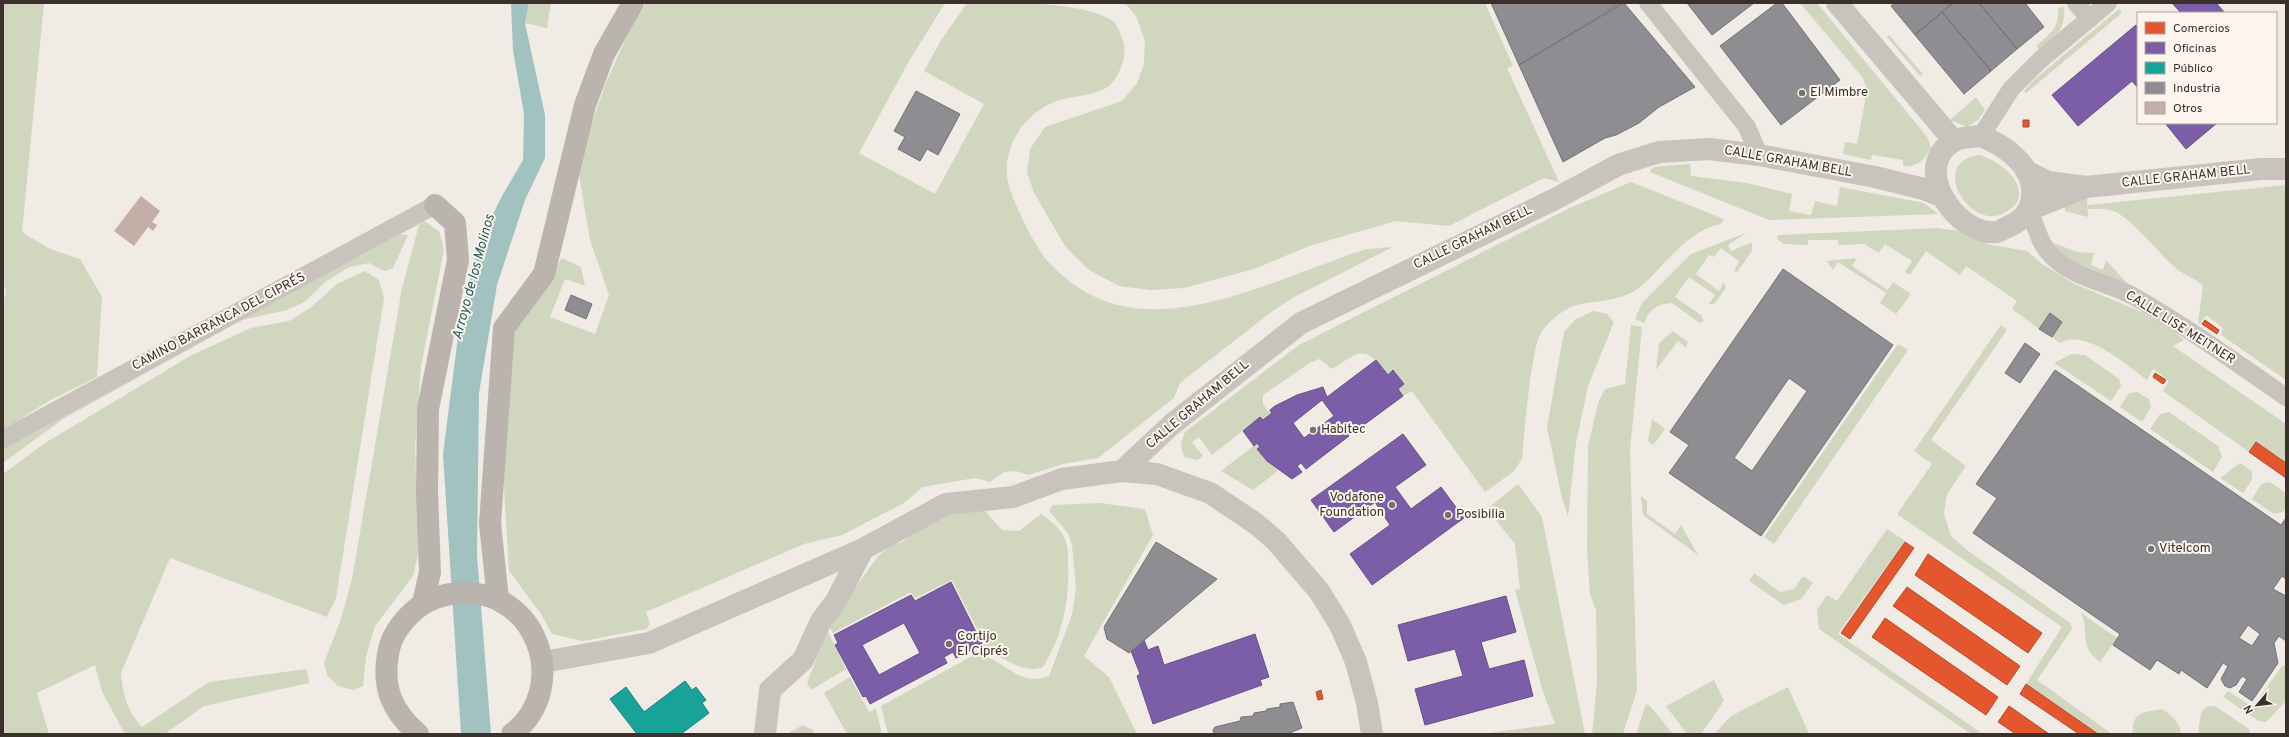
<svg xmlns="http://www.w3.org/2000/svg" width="2289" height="737" font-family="Overpass,sans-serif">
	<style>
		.green { fill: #d1d6bf }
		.water { fill: #a1c2c1 }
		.shops { fill: #e4572e; stroke: #b14b2d }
		.offices { fill: #7b5ea7; stroke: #685082; fill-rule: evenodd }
		.public { fill: #17a398; stroke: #228077 }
		.industry { fill: #8d8d92; stroke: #747173; fill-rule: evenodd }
		.building { fill: #c3afa7 }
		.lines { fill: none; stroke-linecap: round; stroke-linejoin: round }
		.minor { stroke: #c9c3be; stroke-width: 18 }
		.tertiary { stroke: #c9c3be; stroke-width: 22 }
		.secondary { stroke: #bab3ae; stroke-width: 22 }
		.poi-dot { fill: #7a716c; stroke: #fbf5ee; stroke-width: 1.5 }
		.labels { text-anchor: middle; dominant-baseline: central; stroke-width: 4; stroke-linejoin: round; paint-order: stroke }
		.poi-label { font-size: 13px; fill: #3b302b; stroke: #fbf5ee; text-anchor: start }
		.street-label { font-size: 13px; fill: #3b302b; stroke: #fbf5ee }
		.water-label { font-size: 14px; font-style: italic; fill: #1f5a5e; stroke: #fbf5ee }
	</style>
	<rect width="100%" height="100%" fill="#f0ebe5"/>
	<!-- green -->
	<path class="green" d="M3 3H44L22 232 50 249 80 259 102 297 97 377 47 402 3 430V302L6 293 3 280Z
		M529 3H551L547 28 525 23Z
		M646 3H945L908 63 859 153 935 194 984 104 924 71 940 42 967 3C1007 3 1083 0 1114 22 1118 26 1121 36 1123 41 1128 53 1120 75 1111 84 1097 97 1072 95 1055 102 1024 113 1001 148 1008 182 1012 200 1031 238 1042 254 1051 267 1066 279 1079 288 1149 335 1245 293 1316 267 1332 262 1348 254 1364 250 1373 248 1383 248 1393 247L1294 297 1274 310 1180 383 1174 398 1098 458 1063 464 1028 475 1016 471 1004 472 990 482 975 478 923 487 904 503 842 535 804 544 646 612 650 624 646 629 583 641 552 634 541 614 509 571 502 456 511 337 562 258 581 267 585 286 565 279 550 317 595 334 609 295 590 240 579 175 584 146 605 85 626 38Z
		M1125 3H1485L1513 66 1507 68 1559 182 1544 178 1449 226 1396 221 1309 246 1254 269 1184 288 1151 290 1119 286 1089 270 1065 246 1034 193 1027 172 1030 149 1045 127 1122 101 1137 83 1144 64 1145 41 1136 16Z
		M1800 3H1817L1928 138 1931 147C1925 159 1918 168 1903 166V160L1872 155 1871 160 1843 154 1845 142 1857 144 1865 102 1866 88 1863 78Z
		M2064 7C2066 29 2055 38 2040 51L2036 46C2050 34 2060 27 2058 8Z
		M2119 9 2122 13 2026 93 2024 91 2035 79Z
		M1889 35 1923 74 1920 76 1887 37Z
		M1976 97 1985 110 1978 120 1967 127 1950 120Z
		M1979 155C2003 161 2039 193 2006 212 1971 234 1927 162 1979 155Z
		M1690 164 1691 176 1747 183 1792 194 1789 211 1811 215 1815 201 1837 206 1840 187 1924 203 1938 214 1769 220 1650 172 1653 167Z
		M1631 182 1724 219 1721 224C1687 230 1665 266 1640 287 1620 303 1594 299 1571 307 1560 312 1547 323 1541 333 1531 348 1524 438 1522 459L1513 472 1485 492 1412 391 1403 396 1398 389 1404 384 1394 370 1388 375C1365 344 1361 351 1332 369L1319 359 1308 364 1263 395V404L1268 411 1270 410 1272 413 1263 420 1260 417 1212 455 1199 437 1192 442 1203 456 1197 460 1185 457C1179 448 1181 442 1185 432L1299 345 1572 207Z
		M2286 185V380L2221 335 2223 328 2206 315 2200 324 2198 323 2203 286C2200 281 2183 274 2177 269 2158 254 2134 219 2113 211 2106 208 2096 209 2088 209V205Z
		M2087 197 2088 217 2065 211V206Z
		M424 221 439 231 444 249 421 367 415 448 419 550 413 576 375 626 366 657 363 686 353 690 338 686 327 675 324 663 341 619 352 579 402 288 419 225Z
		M1938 228 1959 231 1975 240 1991 245 2027 251 2042 264 2075 284 2142 312 2172 329 2184 340 2173 346 2286 424V463L2257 442 2249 452 2163 391 2169 381 2153 369 2147 380C2126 365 2086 328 2060 343L2052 337 2062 321 2050 313 2039 329 2012 309 2017 301 1966 266 1960 275 1926 251 1910 275 1905 272 1912 261 1885 244 1879 253 1864 244 1838 245V240H1808V245L1784 244 1777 239 1778 235Z
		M1746 233 1728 245 1731 251 1752 242V251L1737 272 1734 271 1739 261 1721 248 1714 257 1709 255 1696 274 1719 291 1724 282 1726 288 1714 304H1709L1715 295 1689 277 1675 297 1701 315 1704 321 1700 323 1672 303C1657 304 1650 309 1644 323L1635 319 1642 303 1691 254Z
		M401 234 408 235 393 268 385 271 369 263 349 267 325 282 306 301 287 310 242 320 63 419 3 463V445Z
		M2046 240 2077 252 2094 253 2091 265 2103 270 2106 260 2134 291 2075 267Z
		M1857 258 1852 266 1888 290 1893 282 1911 294 1896 314 1880 303 1886 293 1838 262 1833 270 1827 261Z
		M365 271 379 280 384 298 336 598 327 617 170 558 121 673C123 695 127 711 142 727L209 682 307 669 309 683 204 706 165 734H125L102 692 95 665 37 693 49 734H3V474L45 443 190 356 251 328 289 321 310 308 337 284Z
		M1594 311 1607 314 1614 322 1588 386 1576 443 1568 517 1561 494 1547 427 1564 332 1576 319Z
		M1631 325 1642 327 1630 450 1637 690 1623 734H1592L1597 683 1596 610 1590 594 1587 549 1588 446 1598 403 1605 389 1625 384Z
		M2001 325 2007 330 1931 440 1966 466 1947 494 1944 514 1951 536 1967 550 2070 623 2072 629 2068 635 2037 680 2112 734H2098L2026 684 2062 627 1897 514 1932 464 1914 451Z
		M1673 331 1688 342 1686 348 1678 341 1656 370 1659 343Z
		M1898 344 1908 350 1774 544 1764 537Z
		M2071 354 2085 355 2119 379 2121 386 2111 401 2054 363Z
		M2137 392 2149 399 2151 407 2142 422 2120 407 2129 393Z
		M2169 412 2218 446 2222 456 2213 472 2150 429 2160 414Z
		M1652 419 1665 429 1653 445 1648 441Z
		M1257 443 1260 447 1257 449 1260 453 1278 471 1253 490 1221 471Z
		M2240 463 2252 471V480L2243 493 2220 478Z
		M2270 482 2286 493V507L2283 512 2274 514 2252 499 2261 484Z
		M1518 484 1542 517 1585 734H1481L1555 724 1542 689 1515 590 1520 589 1515 544 1487 509Z
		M1641 496 1647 501V514L1675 534 1681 525 1698 555 1643 515Z
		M1099 503 1145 509 1153 535 1084 656 1109 677 1137 734H888L881 706 974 655C1003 655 1017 689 1049 676L1072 615 1076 589 1072 545 1068 533 1049 511 1053 505Z
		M982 508 1002 530 1019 531 1041 514C1049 519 1060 528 1064 537 1068 545 1068 553 1068 561 1070 598 1063 635 1043 667 1020 676 1000 652 979 648L985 644 952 580 915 598 911 592 833 633 828 624 879 555 890 546 902 542 938 516Z
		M1887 529 1905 541 1838 634 1980 732 1978 734H1971L1819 629 1817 610 1827 595 1837 601Z
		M1754 573 1780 592 1794 589 1803 576 1813 583 1801 599 1784 605 1749 581Z
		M2081 613 2117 638 2100 662C2078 645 2090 634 2081 613Z
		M827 630 846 669 811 690 807 683Z
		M2286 665V701L2266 722 2259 721 2223 697 2228 691 2253 707 2282 666Z
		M850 677 869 712 876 709 882 734H847L824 693Z
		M1714 680 1724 701 1701 734H1687L1666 706Z
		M1788 687 1809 734H1714L1731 716Z
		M1646 704 1650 706 1673 734H1636Z
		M2215 706 2249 729 2251 734H2198L2201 713 2206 707Z
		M2162 709C2172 716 2180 722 2181 734H2133C2131 712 2144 712 2162 709Z
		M803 725 813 730 815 734H786Z"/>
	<!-- water -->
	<path class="water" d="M511 3H529L525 23 545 115V158L525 200 497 285 479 393 477 555 491 734H461L443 454 460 321 478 245 502 196 523 160 524 114 513 50Z"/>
	<!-- shops -->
	<path class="shops" d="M2023 120H2029V127H2023Z
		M2205 320 2219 330 2217 334 2202 324Z
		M2155 373 2166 380 2163 384 2153 377Z
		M2256 442 2286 463V478L2249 452Z
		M1905 542 1914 548 1850 639 1841 633Z
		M1928 554 2042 633 2028 653 1915 575Z
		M1907 587 2020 666 2007 685 1893 606Z
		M1885 618 1998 697 1986 715 1872 637Z
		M2026 684 2098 734H2079L2020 694Z
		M1321 690 1323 699 1318 700 1316 692Z
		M2009 706 2049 734H2016L1998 722Z"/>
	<!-- offices -->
	<path class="offices" d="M2172 3H2216L2225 13H2181Z
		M2136 25 2138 27V88L2132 81 2078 126 2052 95Z
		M2165 123H2217L2186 149Z
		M1376 360 1388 375 1393 370 1404 384 1398 389 1403 396 1353 433 1349 427 1344 430 1349 436 1306 469 1301 463 1297 466 1302 472 1292 479 1267 461 1257 449 1260 447 1257 443 1254 446 1243 431 1260 417 1263 420 1272 413 1270 410 1275 406 1297 395 1323 387 1327 397ZM1322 400 1334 416 1304 438 1293 423Z
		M1403 434 1426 465 1395 487 1411 509 1441 487 1464 518 1372 585 1350 554 1390 525 1375 502 1334 532 1311 500Z
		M951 582 982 644 956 658 953 652 944 657 947 663 870 704 866 696 863 697 835 645 838 643 834 635 911 595 915 601ZM904 623 920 653 879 675 862 645Z
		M1506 596 1516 632 1481 642 1489 669 1524 660 1533 696 1425 725 1415 689 1463 676 1455 649 1408 661 1398 625Z
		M1255 634 1269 677 1260 680 1262 685 1153 724 1137 676 1140 674 1131 651 1144 640 1148 650 1158 646 1164 665Z"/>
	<!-- public -->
	<path class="public" d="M685 681 692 690 696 687 706 700 702 703 709 713 681 734H637L610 699 626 687 644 712Z"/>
	<!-- industry -->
	<path class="industry" d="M1491 3H1622L1519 65Z
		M1624 3 1695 87 1659 107 1639 123 1616 135 1605 138 1563 162 1519 65Z
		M1687 3H1754L1712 35Z
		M1777 3H1782L1840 80 1781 125 1720 46Z
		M1895 3H1953L1915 35 1891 6Z
		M1953 3H1979L2017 49 1991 71 1942 12Z
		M1979 3H2025L2044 27 2017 49Z
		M1942 12 1991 71 1964 94 1915 35Z
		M916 91 960 114 938 155 927 149 920 161 898 149 905 137 894 131Z
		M1783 269 1893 345 1761 536 1669 473 1689 445 1670 432ZM1789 378 1807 391 1752 471 1734 458Z
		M571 295 592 304 586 319 565 310Z
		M2050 313 2062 322 2052 337 2039 329Z
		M2025 343 2040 354 2020 383 2005 373Z
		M2055 370 2281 525 2286 518V579L2282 576 2273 589 2286 596V641L2279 636 2274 643 2278 663 2252 701 2239 692 2247 679 2242 676 2236 685 2230 688 2225 686 2221 679 2228 666 2223 663 2207 688 2181 670 2179 674 2157 660 2150 670 2113 645 2120 634 1973 533 1997 498 1976 484ZM2248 625 2260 634 2252 646 2239 638Z
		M1156 542 1217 579 1129 653 1107 639 1104 627Z
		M1293 702 1302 728 1287 734H1214L1213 730 1215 727 1240 721 1241 717 1253 716 1254 713 1266 711 1267 709 1280 707V704Z"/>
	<!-- building -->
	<path class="building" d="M141 196 160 211 152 222 157 225 153 231 148 227 134 246 114 231Z"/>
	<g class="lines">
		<!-- minor -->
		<path class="minor" d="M1648 3 1747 127 1759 155
			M2076 3 2090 19
			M1981 136 2011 89 2040 60 2108 3
			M2029 210C2037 228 2039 245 2054 258 2075 278 2106 282 2131 295 2185 325 2235 362 2286 397
			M3 439 435 205"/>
		<!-- tertiary -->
		<path class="tertiary" d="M1837 3 1954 141
			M1981 136C1993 141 2005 147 2014 156 2037 176 2041 211 2010 226 2006 227 2001 231 1997 232 1957 237 1909 167 1954 141 1961 137 1972 137 1981 136Z
			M2026 171 2048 182 2086 187 2261 169H2286
			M2029 210 2083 188
			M1122 471 1171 425 1301 323 1555 199 1618 165 1659 152 1709 149 1759 155 1875 177 1924 189 1941 196
			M543 662 649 643 863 549
			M765 734 770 690 803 660 821 621 836 601 863 549 946 504 1013 497 1062 479 1122 471 1157 474 1210 493 1255 523 1276 541 1319 591 1340 625 1356 662 1367 703 1372 734"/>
		<!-- secondary -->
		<path class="secondary" d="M498 600 490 523 504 328 544 274 585 105 604 54 633 3
			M423 603 430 572 427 493 428 409 458 260 455 223 435 205
			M418 734C392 711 382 688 388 654 391 635 402 621 416 609 429 598 444 594 461 593 537 589 572 687 512 734"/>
	</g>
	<!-- markers -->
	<g class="poi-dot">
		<circle cx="1802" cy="93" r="4"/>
		<circle cx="1313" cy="430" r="4"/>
		<circle cx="1392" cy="505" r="4"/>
		<circle cx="1448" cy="515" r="4"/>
		<circle cx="2151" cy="549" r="4"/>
		<circle cx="949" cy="644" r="4"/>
	</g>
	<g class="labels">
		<!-- poi labels -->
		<g class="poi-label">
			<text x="1810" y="93">El Mimbre</text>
			<text x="1321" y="430">Habitec</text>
			<text x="1384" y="498" text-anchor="end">Vodafone<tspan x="1384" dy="15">Foundation</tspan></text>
			<text x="1456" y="515">Posibilia</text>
			<text x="2159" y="549">Vitelcom</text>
			<text x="957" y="637">Cortijo<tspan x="957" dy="15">El Ciprés</tspan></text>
		</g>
		<!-- street labels -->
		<g class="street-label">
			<text transform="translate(1788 162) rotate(10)">CALLE GRAHAM BELL</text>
			<text transform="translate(2186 177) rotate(-6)">CALLE GRAHAM BELL</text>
			<text transform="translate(1473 238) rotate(-26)">CALLE GRAHAM BELL</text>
			<text transform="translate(219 322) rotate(-28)">CAMINO BARRANCA DEL CIPRÉS</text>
			<text transform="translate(2180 328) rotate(32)">CALLE LISE MEITNER</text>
			<text transform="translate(1198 405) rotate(-40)">CALLE GRAHAM BELL</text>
		</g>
		<!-- water labels -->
		<g class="water-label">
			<text transform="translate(474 277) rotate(-75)">Arroyo de los Molinos</text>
		</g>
	</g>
	<!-- border -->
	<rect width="2289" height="737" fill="none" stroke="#3b302b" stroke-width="8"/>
	<!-- legend -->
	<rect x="2137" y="12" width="140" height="112" fill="#fbf5ee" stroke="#aea6a0"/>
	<rect x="2145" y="22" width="20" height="12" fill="#e4572e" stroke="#aea6a0"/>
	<text x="2173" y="32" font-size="12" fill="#3b302b">Comercios</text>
	<rect x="2145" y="42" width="20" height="12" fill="#7b5ea7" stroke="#aea6a0"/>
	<text x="2173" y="52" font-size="12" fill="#3b302b">Oficinas</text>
	<rect x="2145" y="62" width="20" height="12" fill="#17a398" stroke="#aea6a0"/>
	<text x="2173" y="72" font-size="12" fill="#3b302b">Público</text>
	<rect x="2145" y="82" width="20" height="12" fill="#8d8d92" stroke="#aea6a0"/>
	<text x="2173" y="92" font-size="12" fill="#3b302b">Industria</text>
	<rect x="2145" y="102" width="20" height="12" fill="#c3afa7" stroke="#aea6a0"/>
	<text x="2173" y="112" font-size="12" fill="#3b302b">Otros</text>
	<!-- north arrow -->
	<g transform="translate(2257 705) rotate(242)" stroke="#fbf5ee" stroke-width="3" paint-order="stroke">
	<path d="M0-3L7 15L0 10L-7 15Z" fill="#3b302b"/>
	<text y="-6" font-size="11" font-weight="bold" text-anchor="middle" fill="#3b302b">N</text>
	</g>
</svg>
